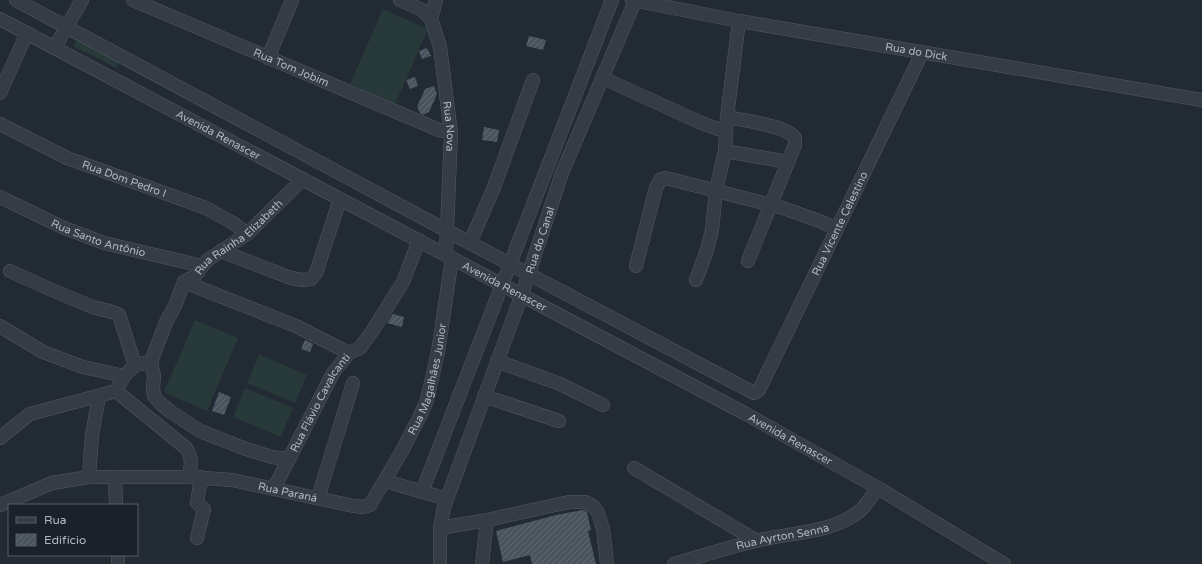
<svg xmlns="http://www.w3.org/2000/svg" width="1202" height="564" font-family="'Varela Round',sans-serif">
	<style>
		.garden { fill: #283939 }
		.building { fill: url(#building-hatch) }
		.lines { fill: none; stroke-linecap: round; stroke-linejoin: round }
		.minor-casing { stroke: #525a62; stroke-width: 14 }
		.minor { stroke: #353c45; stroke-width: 13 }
		.labels { text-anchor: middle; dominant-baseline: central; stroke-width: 4; stroke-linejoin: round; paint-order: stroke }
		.street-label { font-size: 11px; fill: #afb7c1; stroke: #1a2129 }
	</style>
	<defs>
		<pattern id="building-hatch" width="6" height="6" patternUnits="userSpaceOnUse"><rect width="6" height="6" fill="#4a545f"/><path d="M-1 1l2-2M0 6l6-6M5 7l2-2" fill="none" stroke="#626a74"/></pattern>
	</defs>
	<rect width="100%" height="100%" fill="#222a34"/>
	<!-- garden -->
	<path class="garden" d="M383 9 428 29 395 104 350 84Z
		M78 38 120 60 116 68 73 46Z
		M195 320 238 338 207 411 164 392Z
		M259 354 307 375 295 403 247 383Z
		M245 388 293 408 281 437 233 417Z"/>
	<!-- building -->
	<path class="building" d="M529 36 546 40 543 50 526 46Z
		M427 48 431 56 422 59 419 51Z
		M415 77 418 86 410 89 406 80Z
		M434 86 437 94 429 112 423 115 420 113 417 107 425 89Z
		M484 127 499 130 497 142 482 140Z
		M393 314 404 317 402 327 387 323Z
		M305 340 313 344 310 352 301 349Z
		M219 392 231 397 224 415 212 411Z
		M583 510 587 512 591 530 588 531 596 564H532L530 555 503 562 496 531 556 515Z"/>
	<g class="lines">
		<defs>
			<g id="minor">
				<path id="s1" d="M16 0 470 243 754 393 759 390 922 53"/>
				<path id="s2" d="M133 0 439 130 451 133"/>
				<path d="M400 0 422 10 431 19"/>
				<path id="s3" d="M436 0 431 19 440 47 451 133 446 254"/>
				<path id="s4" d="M632 0 739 21 1202 100"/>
				<path id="s5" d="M0 19 746 414 878 488 1004 564"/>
				<path d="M55 47 82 0"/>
				<path d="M268 58 292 0"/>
				<path d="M603 78 699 122 726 132"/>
				<path d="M0 93 27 33"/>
				<path d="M727 117C742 120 787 126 795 138V145L788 162 748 261"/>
				<path id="s6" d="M0 124 67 158 206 208 233 223 247 234"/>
				<path d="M725 151 788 162"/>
				<path id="s7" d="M0 197 62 227 104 243 202 266"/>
				<path d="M470 243 494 187 533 80"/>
				<path d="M221 251 291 278 302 280 311 279 316 273 340 199"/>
				<path d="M636 266 656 188 661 179 666 178 783 208 822 222 836 229"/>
				<path d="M10 271C38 284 65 296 93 307 101 310 111 310 119 315L135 365"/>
				<path d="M696 280 707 250 712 230 716 190 725 151 727 117 739 21"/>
				<path d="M184 282 296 326 349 353"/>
				<path d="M0 326 43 352 83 367 124 376"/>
				<path d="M497 361 560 384 603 405"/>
				<path d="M151 362 154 376 153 387 154 396 160 403 171 412 200 431 246 449 272 457 289 459"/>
				<path id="s8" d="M116 391 124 376 135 365 151 362 166 322 175 306 184 282 195 276 202 266 209 259 247 234 303 179"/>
				<path d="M116 391 186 448C193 458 191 465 189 477"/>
				<path d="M484 396 559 421"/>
				<path d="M0 438 30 414 116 391"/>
				<path d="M634 468 757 541"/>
				<path d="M89 477 92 435 99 396"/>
				<path d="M115 477 116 505"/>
				<path d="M385 481 447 499"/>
				<path id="s9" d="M274 488 333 373 349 353 360 348 373 330 403 282 419 240"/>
				<path d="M422 492 612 0"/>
				<path d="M318 498 353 383"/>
				<path id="s10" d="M0 505 52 483 89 477H189L232 480 354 506 363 507 370 505 402 451 421 414 427 400 438 352 452 258"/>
				<path d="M440 528 487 520 569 502H585L593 506 598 513 603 529 607 564"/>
				<path d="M197 538 204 509 197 503 201 477"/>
				<path d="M118 564V555"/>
				<path id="s11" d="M440 564V528L444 507 522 294 562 173 635 1"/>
				<path d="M482 564 487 520"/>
				<path id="s12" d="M674 564C701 556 729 547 756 541 791 532 832 534 861 510 867 504 872 495 878 488"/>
			</g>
		</defs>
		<!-- minor casing -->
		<use href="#minor" class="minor-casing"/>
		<!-- minor -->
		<use href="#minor" class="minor"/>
	</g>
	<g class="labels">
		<!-- street labels -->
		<g class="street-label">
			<text stroke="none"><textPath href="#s4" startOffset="289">Rua do Dick</textPath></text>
			<text stroke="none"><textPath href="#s2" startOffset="172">Rua Tom Jobim</textPath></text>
			<text stroke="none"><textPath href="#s3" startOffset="129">Rua Nova</textPath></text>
			<text stroke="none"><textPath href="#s5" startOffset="247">Avenida Renascer</textPath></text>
			<text stroke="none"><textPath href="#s6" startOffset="136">Rua Dom Pedro I</textPath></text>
			<text stroke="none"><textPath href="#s1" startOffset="1027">Rua Vicente Celestino</textPath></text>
			<text stroke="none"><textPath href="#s7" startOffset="107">Rua Santo Antônio</textPath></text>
			<text stroke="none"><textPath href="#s8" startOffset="207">Rua Rainha Elizabeth</textPath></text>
			<text stroke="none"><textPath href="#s11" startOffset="341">Rua do Canal</textPath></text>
			<text stroke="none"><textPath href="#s5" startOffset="571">Avenida Renascer</textPath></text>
			<text stroke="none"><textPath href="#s10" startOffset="518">Rua Magalhães Junior</textPath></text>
			<text stroke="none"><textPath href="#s9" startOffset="97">Rua Flávio Cavalcanti</textPath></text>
			<text stroke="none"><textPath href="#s5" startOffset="895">Avenida Renascer</textPath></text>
			<text stroke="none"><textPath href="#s10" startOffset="294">Rua Paraná</textPath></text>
			<text stroke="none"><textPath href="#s12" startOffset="112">Rua Ayrton Senna</textPath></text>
		</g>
	</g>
	<!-- legend -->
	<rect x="8" y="504" width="130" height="52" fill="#1a2129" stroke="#565d66"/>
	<rect x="16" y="517" width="20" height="6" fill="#353c45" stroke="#565d66"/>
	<text x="44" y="524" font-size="12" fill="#afb7c1">Rua</text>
	<rect x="16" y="534" width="20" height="12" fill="url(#building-hatch)" stroke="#565d66"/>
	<text x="44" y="544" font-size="12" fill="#afb7c1">Edifício</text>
</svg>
